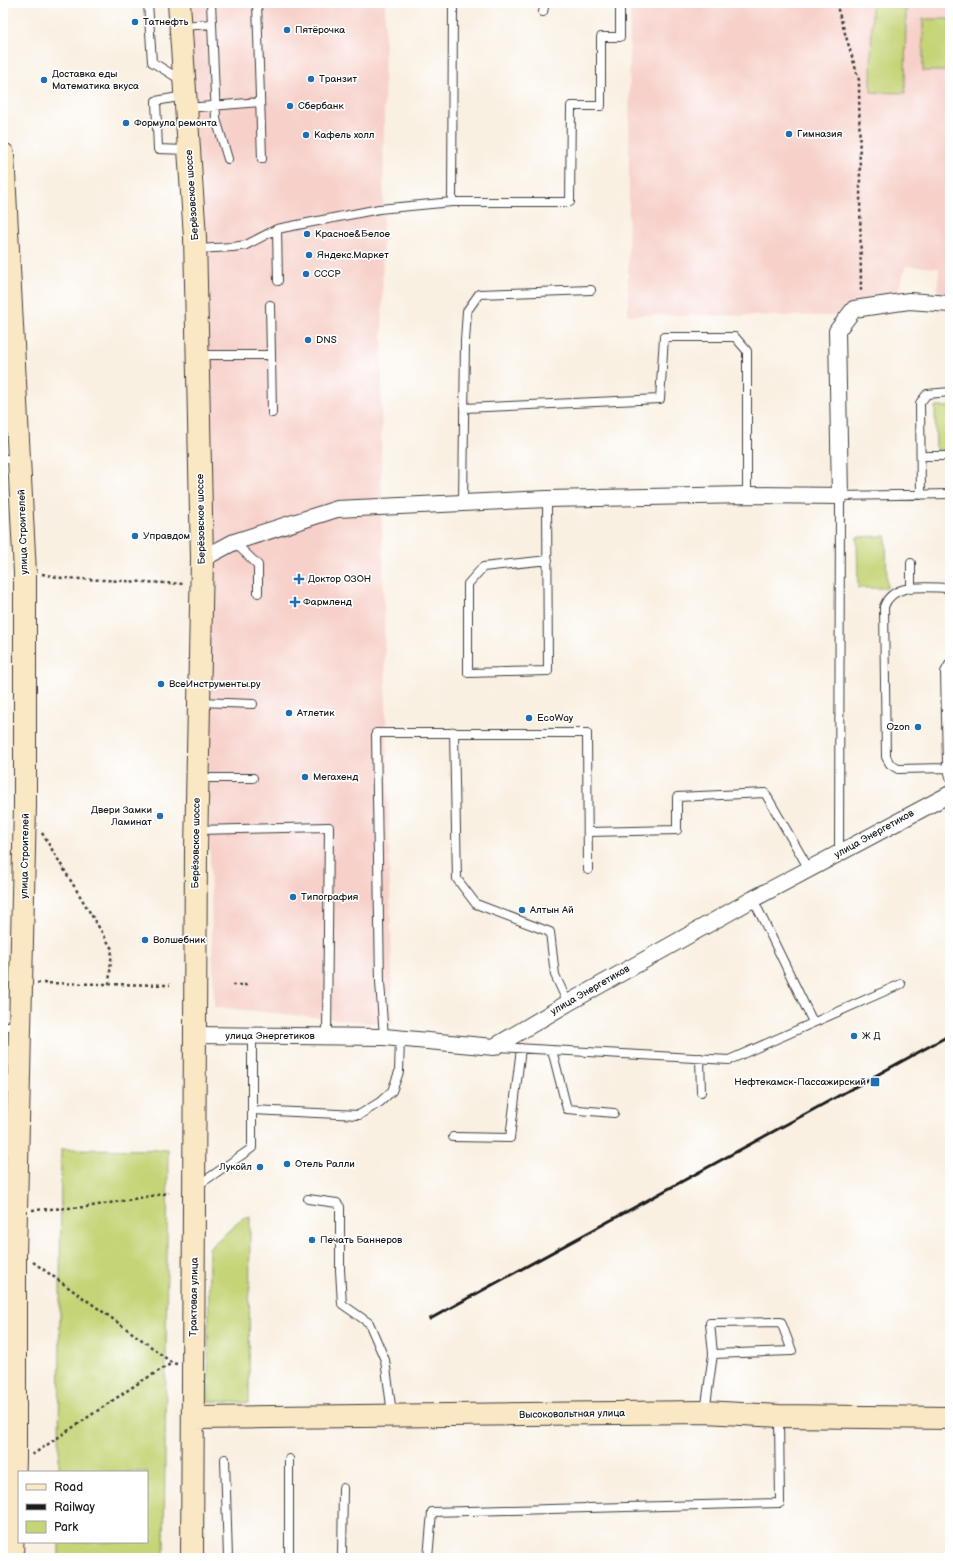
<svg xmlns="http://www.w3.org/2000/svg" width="953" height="1561" font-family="'Balsamiq Sans',sans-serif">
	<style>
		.built { fill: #f7d0c9 }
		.green { fill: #c4d476; stroke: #707849 }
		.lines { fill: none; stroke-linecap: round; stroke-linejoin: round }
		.lane-casing { stroke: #3d3c3a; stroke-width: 10 }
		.street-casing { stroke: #3d3c3a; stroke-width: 18 }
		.secondary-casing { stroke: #3d3c3a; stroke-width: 24 }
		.path { stroke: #3d3c3a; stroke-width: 2.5; stroke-dasharray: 3 3; stroke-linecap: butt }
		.lane { stroke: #fff; stroke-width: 8 }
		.street { stroke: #fff; stroke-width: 16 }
		.secondary { stroke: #fae7c3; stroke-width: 22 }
		.rail { stroke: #1c1c1c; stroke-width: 3 }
		.poi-dot { fill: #1f6fb2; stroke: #fff; stroke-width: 1.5 }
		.labels { text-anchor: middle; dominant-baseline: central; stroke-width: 3.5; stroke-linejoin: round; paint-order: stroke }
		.poi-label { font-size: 10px; fill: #1c1c1c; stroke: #fff; text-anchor: start }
		.street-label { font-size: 10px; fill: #1c1c1c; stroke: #fff }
	</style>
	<rect width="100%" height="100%" fill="#fff"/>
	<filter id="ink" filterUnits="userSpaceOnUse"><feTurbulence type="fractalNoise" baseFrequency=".025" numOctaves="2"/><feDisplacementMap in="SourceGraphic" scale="8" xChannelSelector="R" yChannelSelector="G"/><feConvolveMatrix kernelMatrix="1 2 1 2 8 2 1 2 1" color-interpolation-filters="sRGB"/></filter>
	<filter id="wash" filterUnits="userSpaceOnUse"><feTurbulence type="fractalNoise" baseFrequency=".012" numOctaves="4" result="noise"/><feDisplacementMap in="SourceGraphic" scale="16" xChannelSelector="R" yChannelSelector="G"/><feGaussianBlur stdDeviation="0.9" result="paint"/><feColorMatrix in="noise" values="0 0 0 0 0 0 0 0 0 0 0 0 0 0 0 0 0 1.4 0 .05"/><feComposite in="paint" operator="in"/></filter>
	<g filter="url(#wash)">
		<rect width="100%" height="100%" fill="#f9f0e2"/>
		<!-- built -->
		<path class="built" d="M187 3H385L381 476 393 1025 214 1007Z
			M630 3H950V294H937L939 268 906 266 898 291 831 316 628 315Z"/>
		<!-- green -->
		<path class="green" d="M872 3H906L905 93 871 92Z
			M923 19H950V71H923Z
			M935 407H950V450H936Z
			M886 536 887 588H858L857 537Z
			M61 1149 168 1150 164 1558H59V1542H147V1472H59Z
			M250 1216 249 1403 208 1401 209 1248 243 1218Z"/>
	</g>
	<g filter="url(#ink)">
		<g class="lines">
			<defs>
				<path id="lane" d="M148 3 152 62 181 80
					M257 3 262 159
					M543 12 545 3
					M212 24 216 119 228 159
					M181 26 212 24 211 3
					M184 96 156 101 158 149 187 150
					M187 108 260 102
					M452 202 453 3
					M277 229 278 281
					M196 249 233 247 246 245 277 229 379 209 452 202H570L571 106H601V37H620V3
					M198 355H271L270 305
					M271 355 272 413
					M464 408 660 399 664 337H735L747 351V495
					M921 456H950
					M3 458 18 462
					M921 495 920 403 927 394 950 392
					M547 499 548 671 468 673V584L483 567 548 560
					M463 503 465 341 467 311 479 294 591 290
					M234 542 258 565V593
					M911 563V589
					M950 663 945 672 947 764 950 777
					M200 702 253 704
					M454 732 457 879 476 904 550 932 555 975 568 1003
					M948 768 898 769 890 764 886 757 884 607C892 581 928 588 950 588
					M198 778H253
					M197 830 329 827 327 1036
					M589 832 677 830V797L765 793 809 869
					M839 854 840 496 950 494
					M753 899 813 1022
					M3 1026H19
					M384 1037 380 982 376 733H587L588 870
					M498 1047 729 1060 901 984
					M552 1050 567 1109 614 1113
					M700 1058 701 1092
					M252 1110 359 1115 380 1102 392 1091 399 1072 400 1039
					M453 1137 510 1138 521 1048
					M197 1186 252 1148V1036
					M308 1199 337 1203 340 1207V1270L342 1304 369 1323 385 1360 392 1414
					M705 1412 713 1354 710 1323 781 1322 792 1351 713 1354
					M225 1459 228 1558
					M289 1459V1558
					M342 1558 343 1488
					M428 1558 432 1512 780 1503 779 1417"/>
				<path id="street" d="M202 559 234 542 337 509 547 499 747 495 840 496 837 331 854 309 909 301 950 304
					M195 1035 384 1037 494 1047 568 1003 753 899 950 794"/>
				<path id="secondary" d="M179 3 195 237 202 559 196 850 192 1558
					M3 154 25 573V805L15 1256V1458L12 1558
					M194 1418 705 1412 779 1416 950 1418"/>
			</defs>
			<!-- lane casing -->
			<use href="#lane" class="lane-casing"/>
			<!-- street casing -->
			<use href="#street" class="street-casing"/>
			<!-- secondary casing -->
			<use href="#secondary" class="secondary-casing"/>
			<!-- path -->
			<path class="path" d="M836 3 859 80 861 293
				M3 574H9
				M42 574 62 578 185 584
				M42 833 112 949 109 984
				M37 983 170 985
				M232 985H250
				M32 1210 86 1207 169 1193
				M33 1262 145 1342 172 1363 177 1364
				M32 1455 137 1384 172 1363"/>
			<!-- lane -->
			<use href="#lane" class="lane"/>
			<!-- street -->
			<use href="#street" class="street"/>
			<!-- secondary -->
			<use href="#secondary" class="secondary"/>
			<!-- rail -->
			<path class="rail" d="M430 1319 950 1035"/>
		</g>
	</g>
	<!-- markers -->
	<g class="poi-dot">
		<circle cx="135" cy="22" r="4"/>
		<circle cx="287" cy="30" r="4"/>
		<circle cx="311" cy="79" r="4"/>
		<circle cx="44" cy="80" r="4"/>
		<circle cx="290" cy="106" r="4"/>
		<circle cx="126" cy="123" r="4"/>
		<circle cx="789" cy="134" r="4"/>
		<circle cx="306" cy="135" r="4"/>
		<circle cx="307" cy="234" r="4"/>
		<circle cx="309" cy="255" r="4"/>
		<circle cx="306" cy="274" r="4"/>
		<circle cx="308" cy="340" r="4"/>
		<circle cx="135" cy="536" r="4"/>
		<path d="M297 573h4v4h4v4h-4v4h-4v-4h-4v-4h4z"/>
		<path d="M293 596h4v4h4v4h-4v4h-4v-4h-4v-4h4z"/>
		<circle cx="161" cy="684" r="4"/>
		<circle cx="289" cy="713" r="4"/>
		<circle cx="529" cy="718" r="4"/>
		<circle cx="918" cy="727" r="4"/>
		<circle cx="305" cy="777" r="4"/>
		<circle cx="160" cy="816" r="4"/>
		<circle cx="293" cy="897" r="4"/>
		<circle cx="522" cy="910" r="4"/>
		<circle cx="145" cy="940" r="4"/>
		<circle cx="854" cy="1036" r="4"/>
		<rect x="870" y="1077" width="10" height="10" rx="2"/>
		<circle cx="287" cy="1164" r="4"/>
		<circle cx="260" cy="1167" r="4"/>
		<circle cx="312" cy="1240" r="4"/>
	</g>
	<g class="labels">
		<!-- poi labels -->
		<g class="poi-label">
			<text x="143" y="22">Татнефть</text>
			<text x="295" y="30">Пятёрочка</text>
			<text x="52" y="74">Доставка еды<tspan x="52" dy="12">Математика вкуса</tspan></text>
			<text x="319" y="79">Транзит</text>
			<text x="298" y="106">Сбербанк</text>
			<text x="134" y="123">Формула ремонта</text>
			<text x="797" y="134">Гимназия</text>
			<text x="314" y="135">Кафель холл</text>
			<text x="315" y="234">Красное&amp;Белое</text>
			<text x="317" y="255">Яндекс.Маркет</text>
			<text x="314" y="274">СССР</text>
			<text x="316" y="340">DNS</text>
			<text x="143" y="536">Управдом</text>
			<text x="308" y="579">Доктор ОЗОН</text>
			<text x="303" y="602">Фармленд</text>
			<text x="169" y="684">ВсеИнструменты.ру</text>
			<text x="297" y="713">Атлетик</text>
			<text x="537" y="718">EcoWay</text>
			<text x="910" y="727" text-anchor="end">Ozon</text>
			<text x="313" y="777">Мегахенд</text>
			<text x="152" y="810" text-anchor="end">Двери Замки<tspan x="152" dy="12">Ламинат</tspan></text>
			<text x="301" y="897">Типография</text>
			<text x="530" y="910">Алтын Ай</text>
			<text x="153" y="940">Волшебник</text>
			<text x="862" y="1036">Ж Д</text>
			<text x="866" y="1082" text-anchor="end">Нефтекамск-Пассажирский</text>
			<text x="295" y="1164">Отель Ралли</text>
			<text x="252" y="1167" text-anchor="end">Лукойл</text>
			<text x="320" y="1240">Печать Баннеров</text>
		</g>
		<!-- street labels -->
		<g class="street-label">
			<text transform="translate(192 195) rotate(-94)">Берёзовское шоссе</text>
			<text transform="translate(201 519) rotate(-91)">Берёзовское шоссе</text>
			<text transform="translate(23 532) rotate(-92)">улица Строителей</text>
			<text transform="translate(874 834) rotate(-29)">улица Энергетиков</text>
			<text transform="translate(196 843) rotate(-89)">Берёзовское шоссе</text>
			<text transform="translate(25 856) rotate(-89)">улица Строителей</text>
			<text transform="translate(590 990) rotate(-30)">улица Энергетиков</text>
			<text x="270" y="1036">улица Энергетиков</text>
			<text transform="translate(194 1297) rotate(-89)">Трактовая улица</text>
			<text transform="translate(572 1414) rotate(-1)">Высоковольтная улица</text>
		</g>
	</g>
	<!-- margin -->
	<rect width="953" height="1561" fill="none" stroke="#fff" stroke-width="16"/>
	<!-- legend -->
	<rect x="18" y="1471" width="130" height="72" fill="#ffffff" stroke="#a4a4a4"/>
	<rect x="26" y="1484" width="20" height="6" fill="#fae7c3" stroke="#a4a4a4"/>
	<text x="54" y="1491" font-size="12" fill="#1c1c1c">Road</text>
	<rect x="26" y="1504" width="20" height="6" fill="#1c1c1c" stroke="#a4a4a4"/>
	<text x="54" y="1511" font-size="12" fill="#1c1c1c">Railway</text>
	<rect x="26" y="1521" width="20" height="12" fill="#c4d476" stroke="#a4a4a4"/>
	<text x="54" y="1531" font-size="12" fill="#1c1c1c">Park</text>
</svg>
